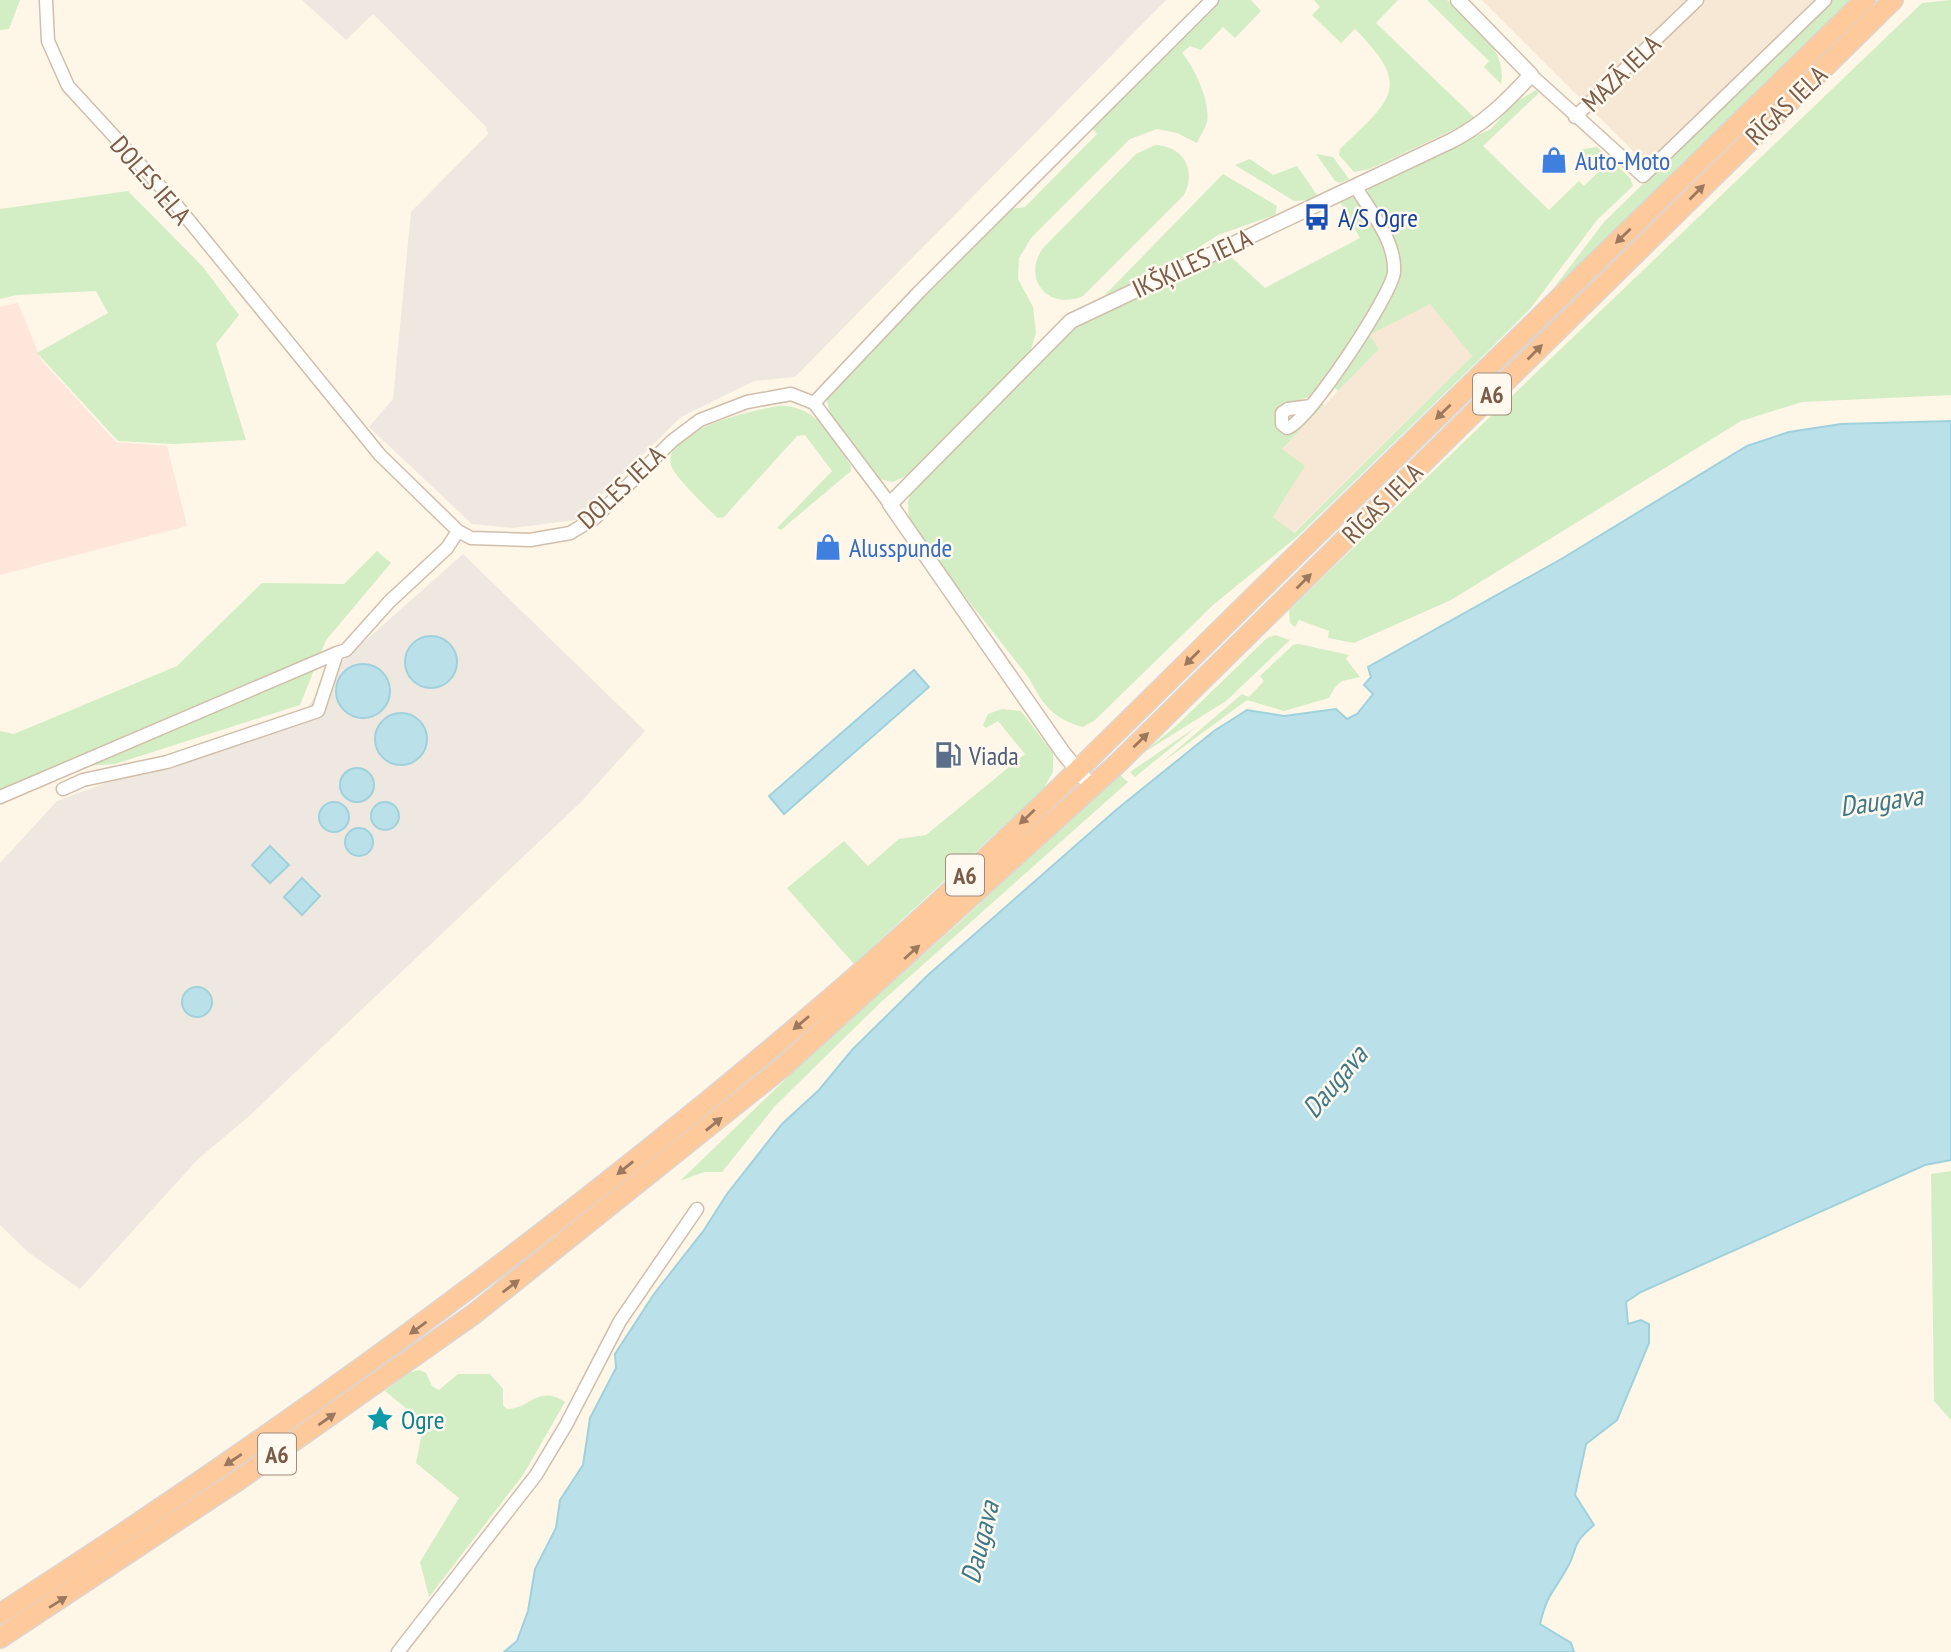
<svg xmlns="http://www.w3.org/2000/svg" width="1951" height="1652" font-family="'PT Sans Narrow',sans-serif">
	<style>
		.residential { fill: #f6e8d5 }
		.commercial { fill: #ffe6db }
		.industrial { fill: #eee8e1 }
		.green { fill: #d3edc4 }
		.water { fill: #bae1ea; stroke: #9fd1dc; stroke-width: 2 }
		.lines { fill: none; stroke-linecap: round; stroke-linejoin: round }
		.minor-casing { stroke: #d1beab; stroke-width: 15 }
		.tertiary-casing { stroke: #d1beab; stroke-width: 17 }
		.trunk-casing { stroke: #dcd5d0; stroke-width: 22 }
		.minor { stroke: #fff; stroke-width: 12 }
		.tertiary { stroke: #fff; stroke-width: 14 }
		.trunk { stroke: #feca9c; stroke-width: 19 }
		.oneway { fill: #9b785e }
		.labels { text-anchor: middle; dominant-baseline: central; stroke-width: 5; stroke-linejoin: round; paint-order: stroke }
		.shield { fill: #fff9ef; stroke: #a28b7b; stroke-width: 2 }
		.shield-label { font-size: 24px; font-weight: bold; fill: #7a5c49 }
		.street-label { font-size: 26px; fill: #7a5c49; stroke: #fff9ef }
		.shop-label { font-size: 26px; fill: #366cbe; stroke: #fff9ef; text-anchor: start }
		.transit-label { font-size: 26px; fill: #164399; stroke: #fff9ef; text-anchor: start }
		.service-label { font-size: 26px; fill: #4e5e75; stroke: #fff9ef; text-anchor: start }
		.culture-label { font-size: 26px; fill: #0d838f; stroke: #fff9ef; text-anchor: start }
		.water-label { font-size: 28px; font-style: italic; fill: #3e7988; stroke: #fff9ef }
	</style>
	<rect width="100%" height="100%" fill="#fef6e7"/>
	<!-- residential -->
	<path class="residential" d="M1482 0H1816L1647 165Z
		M1430 303 1472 356 1293 533 1273 517 1304 467 1281 450 1379 349 1368 335Z"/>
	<!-- commercial -->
	<path class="commercial" d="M18 303 41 360 116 442 167 446 187 526 0 575V307Z"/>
	<!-- industrial -->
	<path class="industrial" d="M302 0H1166L795 377 754 381 681 417 576 520 512 528 472 524 369 427 393 399 411 212 488 134 486 127 373 14 346 40Z
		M463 554 645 731 581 802 247 1118 198 1159 80 1289 28 1252 0 1225V863L57 801 307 708 338 665Z"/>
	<!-- green -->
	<path class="green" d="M0 0H20L9 29 0 30Z
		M1219 0H1251L1261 11 1235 38 1223 27 1201 50 1190 46 1182 53C1194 66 1211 103 1207 122 1205 129 1200 136 1197 143L1177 133 1157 129 1130 139 1031 238 1019 258 1018 279 1033 307 1036 333 1030 352 909 475 892 482 876 478 830 413 826 397 1010 209 1025 207 1097 134 1092 128Z
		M1314 0H1398L1376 23 1476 119 1370 169 1354 172 1339 155 1340 149C1392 99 1413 87 1355 29L1341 43 1312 15 1320 7Z
		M1427 0H1447C1470 22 1508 48 1501 84L1484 67 1489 61Z
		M1831 0H1852L1534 314 1604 222Z
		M1951 0V395L1802 402 1741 421 1451 600 1354 643 1328 638 1329 631 1299 620 1295 627 1290 623 1289 610 1300 599 1922 3Z
		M1536 90 1539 93 1483 146 1549 210 1579 181 1584 186 1599 171 1578 150 1597 147 1630 178 1633 186 1597 220 1530 309 1477 362 1298 536 1213 605 1094 721 1083 727C1053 719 1043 705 1029 678L909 525 908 501 913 488 1070 331 1228 254 1265 288 1360 238 1340 202 1353 196 1359 200C1374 225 1393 247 1389 277L1328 380C1323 386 1318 393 1311 396 1294 403 1278 402 1275 424L1287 436 1321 402 1324 405 1282 449 1305 466 1273 517 1294 533 1472 356 1430 304 1369 335 1379 349 1338 391 1335 388 1398 276 1396 249 1366 196 1370 185 1491 129 1514 103Z
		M1155 145C1183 146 1197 169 1184 195L1083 296C1049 311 1021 279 1043 248L1136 154Z
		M1316 154 1333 157 1349 179 1340 183 1335 181Z
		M1250 159 1273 175 1297 166 1317 195 1309 200 1294 201 1235 165Z
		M1223 174 1277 206 1275 215 1218 235 1178 261 1100 300Z
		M128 191 203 267 239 315 216 344 246 440 174 444 118 441 37 353 108 313 96 291 17 295 0 299V209Z
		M778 406C818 405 831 436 851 466V471L781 530 777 528 832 471 805 435 797 436 724 517 718 518C709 510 673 475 671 465 663 429 755 410 778 406Z
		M377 551 391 563 326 640 300 705 115 764 54 768 0 805V731L14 734 177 666 262 583 344 584Z
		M1275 635 1290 640 1226 701 1140 755 1175 727 1267 638Z
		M1299 644 1349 655 1346 659 1360 677C1342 682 1340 677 1329 698L1284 711 1247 700 1160 764 1242 694 1249 697 1264 681 1260 676 1293 645Z
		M1002 709 1021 711 1053 753V772L1042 791 854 964 787 888 844 841 868 866 899 839 926 835 1025 754 998 721 986 728 983 725 988 714Z
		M1199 725 1135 777 1130 772Z
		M1119 774 1128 782 880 1003 775 1106 722 1172H704L680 1181 821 1045 959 923Z
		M1951 1171V1420L1934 1401 1931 1174Z
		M419 1370 426 1373 432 1386 439 1390 458 1374H490L503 1389V1405L507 1409C530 1409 538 1384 565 1402L523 1475 429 1597 420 1562 459 1498 416 1463 424 1423 385 1391 408 1373Z"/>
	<!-- water -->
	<path class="water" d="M1951 421V1160L1925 1165 1641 1292 1626 1302 1628 1324 1641 1320 1649 1324V1343L1617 1420 1586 1444 1575 1495 1594 1525C1568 1547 1580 1547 1566 1570 1552 1594 1547 1595 1540 1624L1571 1643 1574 1652H504L517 1641 528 1611 535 1569 556 1528 560 1500 583 1465 590 1418 616 1368 615 1354 654 1294 704 1230 727 1194 782 1124 819 1090 852 1050 928 975 1116 810 1214 731 1247 710 1284 716 1336 709 1347 719 1357 714 1373 694 1364 685 1371 677 1368 667 1563 558 1747 446 1789 432 1841 424Z
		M405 662a26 26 0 1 1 52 0a26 26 0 1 1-52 0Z
		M336 691a27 27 0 1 1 54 0a27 27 0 1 1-54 0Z
		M914 670 929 687 784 814 769 796Z
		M375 739a26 26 0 1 1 52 0a26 26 0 1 1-52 0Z
		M340 785a17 17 0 1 1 34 0a17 17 0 1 1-34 0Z
		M371 816a14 14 0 1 1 28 0a14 14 0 1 1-28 0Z
		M319 817a15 15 0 1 1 30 0a15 15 0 1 1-30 0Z
		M345 842a14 14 0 1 1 28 0a14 14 0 1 1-28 0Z
		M270 846 289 865 270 883 252 865Z
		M302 878 320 896 302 915 284 897Z
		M182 1002a15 15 0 1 1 30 0a15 15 0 1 1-30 0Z"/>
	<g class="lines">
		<defs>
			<path id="minor" d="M46 0 48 41 68 86 169 196 380 455 458 531 471 538 530 540 570 533 595 518 672 441 700 420 747 402 791 394 814 403 890 504
				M1531 75 1643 176 1825 0
				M1575 117 1697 0
				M814 403 919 292 1212 0
				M1311 406 1288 409 1282 413V424L1287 428C1306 425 1393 293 1394 272 1396 241 1370 211 1355 186
				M63 789 83 780 167 762 318 711 337 653 346 650 389 602 447 548 458 531
				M0 797 337 653
				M398 1652 536 1475 566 1425 620 1321 697 1209"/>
			<path id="tertiary" d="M1092 787 1064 754 890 504 1071 321 1453 140C1485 123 1507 101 1531 75L1458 0"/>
			<path id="trunk" d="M0 1614C297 1423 580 1215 847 984 1003 849 1148 700 1296 555 1485 369 1676 185 1865 0
				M0 1638 240 1479 474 1314 784 1066 1117 764 1893 0"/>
		</defs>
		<!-- minor casing -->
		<use href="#minor" class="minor-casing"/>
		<!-- tertiary casing -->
		<use href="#tertiary" class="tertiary-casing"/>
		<!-- trunk casing -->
		<use href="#trunk" class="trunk-casing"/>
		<!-- minor -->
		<use href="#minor" class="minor"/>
		<!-- tertiary -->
		<use href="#tertiary" class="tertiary"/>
		<!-- trunk -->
		<use href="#trunk" class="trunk"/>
	</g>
	<!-- one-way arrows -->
	<defs><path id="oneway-solid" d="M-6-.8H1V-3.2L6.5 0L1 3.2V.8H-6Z" transform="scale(1.75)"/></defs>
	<g class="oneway">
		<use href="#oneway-solid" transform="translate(1697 192) rotate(-45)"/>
		<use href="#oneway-solid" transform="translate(1623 236) rotate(136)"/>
		<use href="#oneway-solid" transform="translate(1535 352) rotate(-45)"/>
		<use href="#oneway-solid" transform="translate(1443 412) rotate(136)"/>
		<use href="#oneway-solid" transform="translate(1304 581) rotate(-45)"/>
		<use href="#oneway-solid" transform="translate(1192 658) rotate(135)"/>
		<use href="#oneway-solid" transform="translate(1141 740) rotate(-44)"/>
		<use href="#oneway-solid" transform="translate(1027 817) rotate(137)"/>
		<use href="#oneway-solid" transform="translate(912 952) rotate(-42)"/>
		<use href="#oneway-solid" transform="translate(801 1023) rotate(140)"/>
		<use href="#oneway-solid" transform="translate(714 1124) rotate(-39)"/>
		<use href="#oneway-solid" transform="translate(625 1168) rotate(141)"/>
		<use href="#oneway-solid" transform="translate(511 1286) rotate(-37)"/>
		<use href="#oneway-solid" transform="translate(418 1328) rotate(144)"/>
		<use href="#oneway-solid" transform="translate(327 1419) rotate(-35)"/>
		<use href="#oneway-solid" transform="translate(233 1460) rotate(146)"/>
		<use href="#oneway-solid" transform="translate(58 1602) rotate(-32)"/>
	</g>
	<!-- icons -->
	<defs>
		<symbol id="shop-bare" viewBox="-9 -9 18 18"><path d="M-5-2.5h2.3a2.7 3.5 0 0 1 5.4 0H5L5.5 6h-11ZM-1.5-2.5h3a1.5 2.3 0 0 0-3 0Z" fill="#3f7fe0" stroke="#fff9ef" stroke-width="2.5" paint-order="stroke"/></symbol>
		<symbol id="bus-bare" viewBox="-9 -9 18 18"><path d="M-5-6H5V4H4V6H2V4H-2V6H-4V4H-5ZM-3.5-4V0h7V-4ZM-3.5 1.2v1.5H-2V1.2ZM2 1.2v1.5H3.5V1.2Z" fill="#1a4fb4" stroke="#fff9ef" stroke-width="2.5" paint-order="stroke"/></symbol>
		<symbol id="fuel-bare" viewBox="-9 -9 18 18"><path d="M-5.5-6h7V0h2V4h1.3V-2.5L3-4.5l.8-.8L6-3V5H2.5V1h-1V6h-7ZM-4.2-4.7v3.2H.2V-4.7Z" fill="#5c6f8a" stroke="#fff9ef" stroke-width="2.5" paint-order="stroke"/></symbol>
		<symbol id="sight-bare" viewBox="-9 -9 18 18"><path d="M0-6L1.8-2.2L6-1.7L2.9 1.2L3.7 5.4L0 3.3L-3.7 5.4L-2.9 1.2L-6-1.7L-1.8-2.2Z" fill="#0f9aa8" stroke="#fff9ef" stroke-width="2.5" paint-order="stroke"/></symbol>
	</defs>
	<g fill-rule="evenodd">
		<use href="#shop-bare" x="1535" y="141" width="38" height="38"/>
		<use href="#bus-bare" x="1298" y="198" width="38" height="38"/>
		<use href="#shop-bare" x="809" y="528" width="38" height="38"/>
		<use href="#fuel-bare" x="929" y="736" width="38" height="38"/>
		<use href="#sight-bare" x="361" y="1400" width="38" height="38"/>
	</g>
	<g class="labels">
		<!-- shield labels -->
		<g class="shield">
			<rect x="1473" y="373.5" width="38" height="41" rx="5"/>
			<rect x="946" y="854.5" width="38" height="41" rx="5"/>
			<rect x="258" y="1433.5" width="38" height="41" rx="5"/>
		</g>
		<g class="shield-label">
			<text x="1492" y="394">A6</text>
			<text x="965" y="875">A6</text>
			<text x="277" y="1454">A6</text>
		</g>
		<!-- street labels -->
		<g class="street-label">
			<text transform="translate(1621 73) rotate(-44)">MAZĀ IELA</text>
			<text transform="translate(1786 105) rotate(-44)">RĪGAS IELA</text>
			<text transform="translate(151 180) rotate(49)">DOLES IELA</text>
			<text transform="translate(1192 263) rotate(-25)">IKŠĶILES IELA</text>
			<text transform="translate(621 487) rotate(-43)">DOLES IELA</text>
			<text transform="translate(1382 503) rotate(-45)">RĪGAS IELA</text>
		</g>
		<!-- shop labels -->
		<g class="shop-label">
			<text x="1575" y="160">Auto-Moto</text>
			<text x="849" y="547">Alusspunde</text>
		</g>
		<!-- transit labels -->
		<g class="transit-label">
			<text x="1338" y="217">A/S Ogre</text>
		</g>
		<!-- service labels -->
		<g class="service-label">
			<text x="969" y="755">Viada</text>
		</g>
		<!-- culture labels -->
		<g class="culture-label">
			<text x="401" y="1419">Ogre</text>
		</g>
		<!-- water labels -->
		<g class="water-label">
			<text transform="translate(1881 800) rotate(-8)">Daugava</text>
			<text transform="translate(1334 1081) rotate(-50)">Daugava</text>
			<text transform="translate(979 1542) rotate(-76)">Daugava</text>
		</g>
	</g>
</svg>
